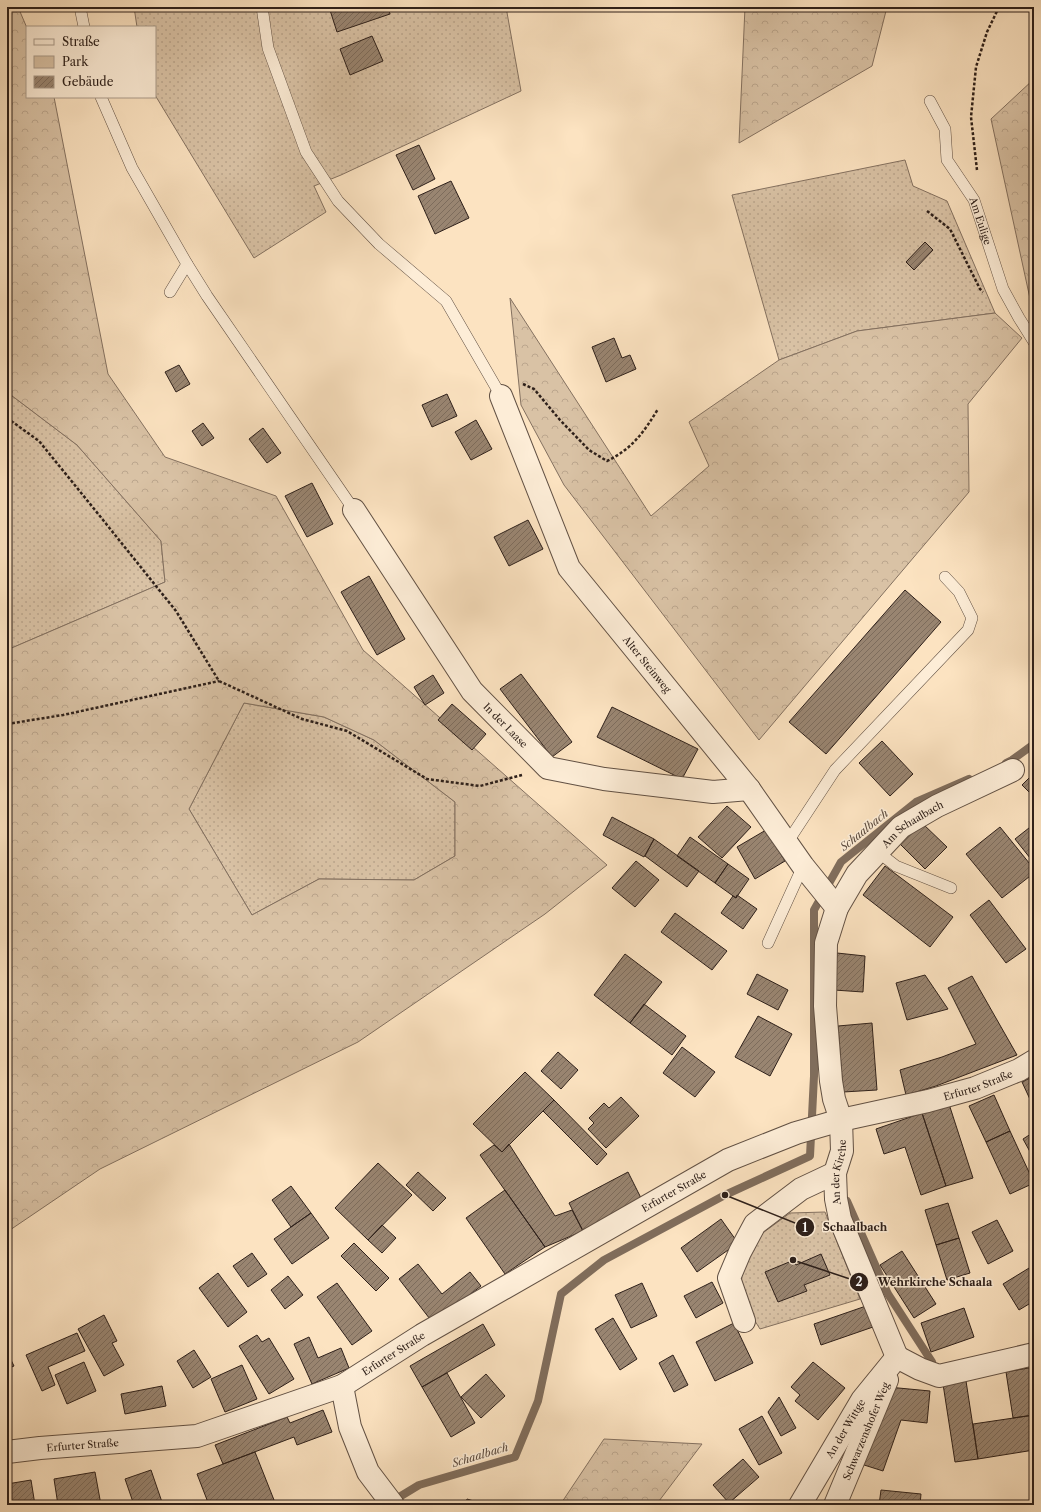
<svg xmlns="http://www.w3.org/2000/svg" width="1041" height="1512" font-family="'Libre Caslon Text',serif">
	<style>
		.green { fill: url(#green-dots); stroke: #847160 }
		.forest { fill: url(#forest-crowns); stroke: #847160; fill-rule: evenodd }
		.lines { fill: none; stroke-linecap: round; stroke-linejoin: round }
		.stream { stroke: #806d5c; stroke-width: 8 }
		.building { fill: url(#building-hatch); stroke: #2e201a }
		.lane-casing { stroke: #625144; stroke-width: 12 }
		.street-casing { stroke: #625144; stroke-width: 24 }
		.path { stroke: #2e201a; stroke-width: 2.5; stroke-dasharray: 3 2; stroke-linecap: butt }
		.lane { stroke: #fdedd7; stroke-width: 11 }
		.street { stroke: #fdedd7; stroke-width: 22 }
		.labels { text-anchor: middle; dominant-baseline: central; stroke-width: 3; stroke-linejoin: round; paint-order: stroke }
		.street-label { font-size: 10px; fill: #2e201a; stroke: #fdedd7 }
		.water-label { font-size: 11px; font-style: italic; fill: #5e4d40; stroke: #fdedd7 }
		.leader { fill: none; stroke: #2e201a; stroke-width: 1.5 }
		.callout-dot { fill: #2e201a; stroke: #fdedd7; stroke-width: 1.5 }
		.mark-label { font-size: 12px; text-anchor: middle; font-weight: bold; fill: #fff }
		.callout-label { font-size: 11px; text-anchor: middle; font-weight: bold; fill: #2e201a; stroke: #fdedd7; stroke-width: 3; stroke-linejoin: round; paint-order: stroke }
	</style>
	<defs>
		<pattern id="green-dots" width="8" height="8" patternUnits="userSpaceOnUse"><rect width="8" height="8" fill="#d9c2a5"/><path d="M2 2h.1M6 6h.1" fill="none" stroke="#bba68d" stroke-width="1.8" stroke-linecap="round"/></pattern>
		<pattern id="forest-crowns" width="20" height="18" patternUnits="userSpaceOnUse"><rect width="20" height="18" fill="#d9c2a5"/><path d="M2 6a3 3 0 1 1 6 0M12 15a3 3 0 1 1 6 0" fill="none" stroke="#bba68d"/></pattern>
		<pattern id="building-hatch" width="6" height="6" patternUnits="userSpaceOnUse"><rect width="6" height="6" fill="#998571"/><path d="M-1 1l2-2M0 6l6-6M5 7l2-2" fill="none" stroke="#7d6c5c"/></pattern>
	</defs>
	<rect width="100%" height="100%" fill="#fce3c1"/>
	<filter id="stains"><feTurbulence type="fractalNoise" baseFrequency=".005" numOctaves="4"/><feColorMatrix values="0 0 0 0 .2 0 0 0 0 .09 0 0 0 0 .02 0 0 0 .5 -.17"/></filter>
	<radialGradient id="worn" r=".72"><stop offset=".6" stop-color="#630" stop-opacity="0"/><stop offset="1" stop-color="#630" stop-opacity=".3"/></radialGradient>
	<!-- green -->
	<path class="green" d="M134 7H506L521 91 341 175 314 186 326 212 254 258 155 95V27H137Z
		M905 160 913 186 947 201 995 313 857 331 779 360 732 195Z
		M7 392 77 445 161 541 165 582 7 650Z
		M244 703 324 717 374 740 455 802V856L414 880 319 879 252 915 189 809Z
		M825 1212 860 1299 760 1329 743 1302 739 1272 760 1235 790 1213Z"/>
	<!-- forest -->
	<path class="forest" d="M7 7H18L27 28V97H54L108 374 165 457 276 496 363 650 607 865 545 914 358 1042 100 1169 7 1232V650L165 582 161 541 77 445 7 392ZM244 703 324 717 374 740 455 802V856L414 880 319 879 252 915 189 809Z
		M745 7H887L872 66 739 143Z
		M1034 79V317L991 119Z
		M510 298 651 516 709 466 689 422 779 360 857 331 995 313 1022 338 968 404 969 492 759 740 564 485 521 405Z
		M604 1439 702 1444 656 1505H560Z"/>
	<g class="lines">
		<!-- stream -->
		<path class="stream" d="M1006 763 1012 760 1034 744
			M847 1201 888 1294 932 1362
			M391 1502 419 1485 515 1457 538 1401 561 1294 604 1260 725 1195 810 1156 814 1076V910L841 862 916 802 969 779"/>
	</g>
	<!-- building -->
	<path class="building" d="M329 7H388L390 14 337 32Z
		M372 36 383 61 350 75 340 49Z
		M419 145 435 179 413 190 396 155Z
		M451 181 469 218 435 234 418 196Z
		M925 242 933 250 914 270 906 262Z
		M614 338 622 358 630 355 636 369 606 382 592 347Z
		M179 365 190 384 176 392 165 372Z
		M447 394 457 416 432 427 422 405Z
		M476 420 492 449 471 460 455 432Z
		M203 423 214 438 202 446 192 431Z
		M263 428 281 453 267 463 249 439Z
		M312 483 333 524 307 537 285 496Z
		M528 520 543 549 509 566 494 537Z
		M369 576 405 639 377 655 341 592Z
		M905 590 941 622 826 754 789 722Z
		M521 674 572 742 552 757 500 689Z
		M433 675 444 693 425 705 414 687Z
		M452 704 486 734 472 750 438 720Z
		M612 707 698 749 682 779 597 737Z
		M882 741 913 774 890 796 859 763Z
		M1034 773V797L1022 785Z
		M727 806 751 827 722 858 698 837Z
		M612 817 654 839 644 857 603 835Z
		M922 823 947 847 925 869 900 844Z
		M1034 824V863L1015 839Z
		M1000 827 1034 869V873L1002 898 966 854Z
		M766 830 785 861 755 879 737 847Z
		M690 837 728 864 715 883 677 856Z
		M654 839 699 871 687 887 645 856Z
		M636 861 659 880 635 907 612 888Z
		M728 864 749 879 736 898 715 883Z
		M885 866 953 917 930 947 863 895Z
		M737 895 757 909 743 929 721 913 733 896 736 898Z
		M989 900 1026 949 1006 963 970 915Z
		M675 913 727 951 712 970 661 932Z
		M837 953 865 956 863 992 834 990Z
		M625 954 662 982 630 1023 594 995Z
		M757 974 788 990 778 1010 747 994Z
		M925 975 948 1009 907 1020 896 983Z
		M972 976 1017 1055 936 1086 906 1095 900 1070 942 1057 976 1044 948 988Z
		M644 1004 686 1036 672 1055 630 1023Z
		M758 1016 792 1034 770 1076 735 1057Z
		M872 1023 877 1090 843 1092 838 1026Z
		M682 1047 715 1072 695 1097 663 1073Z
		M558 1052 578 1070 561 1089 541 1071Z
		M525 1072 554 1100 502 1152 473 1124Z
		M1034 1076V1108L1022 1082Z
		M994 1095 1010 1131 986 1142 969 1106Z
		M621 1097 639 1116 606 1148 588 1129 594 1123 589 1118 604 1103 609 1108Z
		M554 1100 607 1154 597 1165 543 1111Z
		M949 1104 973 1178 946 1186 922 1113Z
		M922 1113 946 1186 921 1195 905 1147 884 1154 876 1129Z
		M1010 1131 1034 1183 1010 1194 986 1142Z
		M1034 1132V1159L1023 1139Z
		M509 1144 555 1216 572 1210 583 1231 545 1247 480 1155 494 1145 502 1152Z
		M378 1163 412 1195 368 1240 335 1208Z
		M418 1172 446 1198 433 1211 406 1185Z
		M628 1172 642 1200 583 1231 569 1203Z
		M291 1186 311 1213 291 1227 272 1200Z
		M505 1190 545 1247 505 1274 466 1218Z
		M948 1203 959 1238 936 1245 925 1210Z
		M311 1213 329 1238 292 1264 274 1239Z
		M721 1219 738 1243 697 1272 681 1248Z
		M997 1220 1013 1251 988 1264 972 1232Z
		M382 1225 396 1238 382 1253 368 1240Z
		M959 1238 970 1273 947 1280 936 1245Z
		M354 1243 389 1278 376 1291 341 1256Z
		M902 1251 936 1304 914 1318 880 1265Z
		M252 1253 267 1274 248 1287 233 1266Z
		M821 1254 830 1275 804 1285 807 1291 778 1302 765 1272 794 1260 796 1265Z
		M418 1264 442 1294 470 1272 481 1286 433 1323 399 1279Z
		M1034 1265V1301L1019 1310 1003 1284Z
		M218 1273 247 1312 228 1327 199 1288Z
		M288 1276 303 1295 285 1309 271 1290Z
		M712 1282 723 1303 696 1318 684 1296Z
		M337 1283 372 1331 352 1345 317 1297Z
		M642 1283 657 1316 631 1328 615 1295Z
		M866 1306 873 1327 821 1345 814 1324Z
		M964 1308 974 1337 931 1352 921 1323Z
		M104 1315 117 1341 112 1343 124 1365 104 1376 78 1329Z
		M613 1318 637 1359 620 1370 595 1329Z
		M734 1323 753 1363 715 1381 696 1342Z
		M483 1324 495 1345 422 1387 410 1366Z
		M77 1333 85 1351 48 1367 55 1385 42 1391 26 1355Z
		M257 1335 262 1342 269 1338 294 1379 269 1394 239 1346Z
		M309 1337 318 1358 341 1348 349 1368 312 1384 294 1344Z
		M194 1350 211 1377 193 1388 177 1361Z
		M7 1352 14 1366 7 1369Z
		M673 1355 688 1385 674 1392 659 1363Z
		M84 1362 96 1391 67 1404 55 1375Z
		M813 1362 845 1388 818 1420 795 1401 800 1395 791 1387Z
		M242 1365 257 1399 225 1412 211 1379Z
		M1034 1367V1415L1013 1418 1006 1372Z
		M447 1373 475 1423 451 1437 422 1387Z
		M486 1374 505 1396 481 1418 461 1397Z
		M966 1381 978 1459 955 1462 943 1384Z
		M162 1386 166 1406 125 1414 121 1394Z
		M888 1387 930 1391 927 1423 901 1420 883 1471 861 1464Z
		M779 1397 796 1428 781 1436 768 1412Z
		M323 1410 332 1432 297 1445 294 1437 223 1464 215 1445 287 1417 290 1423Z
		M1034 1415V1450L978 1459 973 1424Z
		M762 1416 782 1453 759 1465 739 1429Z
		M255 1452 276 1505H209L197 1474Z
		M743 1459 759 1477 729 1503 713 1485Z
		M151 1470 163 1505H134L125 1479Z
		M95 1472 101 1505H58L54 1479Z
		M31 1480 35 1505H7V1484Z
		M881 1490 921 1494 920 1505H879Z
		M467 1499 487 1505H465Z"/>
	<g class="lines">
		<defs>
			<g id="lane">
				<path d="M80 7 84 27"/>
				<path d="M262 7 268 48 306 152 338 201 379 244 446 301 501 396"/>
				<path d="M101 97 132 168 187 264 207 296 354 510"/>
				<path id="s1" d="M930 101 945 129 947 160 974 200 1003 289 1019 318 1034 342"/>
				<path d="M170 292 187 264"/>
				<path d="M787 843 835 770 968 630 972 618 959 592 945 577"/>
				<path d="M878 852 896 866 951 888"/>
				<path d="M768 943 803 866"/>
			</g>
			<g id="street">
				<path id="s2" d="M501 396 569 568 749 789 803 866 837 908"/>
				<path id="s3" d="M354 510 472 691 548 768 604 779 713 792 749 789"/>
				<path d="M744 1321 729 1278 740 1252 755 1224 801 1189 835 1173"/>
				<path id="s4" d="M897 1357 840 1219 836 1199 835 1173 842 1151 841 1120 834 1099 831 1081 825 1006 826 943 837 908 857 874 901 827 937 806 1013 770"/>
				<path d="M897 1357 920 1369 939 1376 1034 1354"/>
				<path d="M342 1386 350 1427 368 1472 393 1505"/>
				<path id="s5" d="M7 1452 40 1448 197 1436 342 1386 422 1335 728 1160 796 1133 841 1120 928 1101 975 1088 1019 1070 1034 1061"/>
				<path id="s6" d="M800 1505 862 1400 897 1357"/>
				<path id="s7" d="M835 1505 887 1380"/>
			</g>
		</defs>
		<!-- lane casing -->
		<use href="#lane" class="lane-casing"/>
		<!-- street casing -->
		<use href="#street" class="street-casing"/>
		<!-- path -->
		<path class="path" d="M977 170 971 117 976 67 987 32 999 7
			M927 211 950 229 980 289 983 292
			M523 384 534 389 560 420 589 450 607 461C632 449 644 432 658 409
			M7 418 39 441 95 510 176 611 219 681 302 719 347 731 427 779 480 786 522 775
			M7 724 63 715 219 681"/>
		<!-- lane -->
		<use href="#lane" class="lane"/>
		<!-- street -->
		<use href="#street" class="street"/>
	</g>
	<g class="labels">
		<!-- street labels -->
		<g class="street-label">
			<text stroke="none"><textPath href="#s1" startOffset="133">Am Eulige</textPath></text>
			<text stroke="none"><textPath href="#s2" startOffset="309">Alter Steinweg</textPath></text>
			<text stroke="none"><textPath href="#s3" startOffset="264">In der Laase</textPath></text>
			<text stroke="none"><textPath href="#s4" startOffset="580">Am Schaalbach</textPath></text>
			<text stroke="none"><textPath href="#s5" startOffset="1053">Erfurter Straße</textPath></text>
			<text stroke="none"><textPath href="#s4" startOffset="197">An der Kirche</textPath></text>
			<text stroke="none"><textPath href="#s5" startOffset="729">Erfurter Straße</textPath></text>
			<text stroke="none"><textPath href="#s5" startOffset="405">Erfurter Straße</textPath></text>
			<text stroke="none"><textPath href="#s6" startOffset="89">An der Wittge</textPath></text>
			<text stroke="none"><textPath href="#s7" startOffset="80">Schwarzenshofer Weg</textPath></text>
			<text stroke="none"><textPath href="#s5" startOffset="76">Erfurter Straße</textPath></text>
		</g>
		<!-- water labels -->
		<g class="water-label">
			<text transform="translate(864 830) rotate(-39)">Schaalbach</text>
			<text transform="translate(480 1455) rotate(-17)">Schaalbach</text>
		</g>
	</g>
	<!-- callouts -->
	<path class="leader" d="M725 1195L805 1227M793 1260L859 1282"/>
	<g class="callout-dot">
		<circle cx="725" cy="1195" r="4"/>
		<circle cx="793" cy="1260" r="4"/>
		<circle cx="805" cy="1227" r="10"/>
		<circle cx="859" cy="1282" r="10"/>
	</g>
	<g class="mark-label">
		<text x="805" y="1232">1</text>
		<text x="859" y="1286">2</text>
	</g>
	<g class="callout-label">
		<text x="855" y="1231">Schaalbach</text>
		<text x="935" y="1286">Wehrkirche Schaala</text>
	</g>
	<!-- margin -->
	<rect width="1041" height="1512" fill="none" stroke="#fce3c1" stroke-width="24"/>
	<rect x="8" y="8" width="1025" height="1496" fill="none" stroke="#2e201a" stroke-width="2"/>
	<rect x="12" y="12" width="1017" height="1488" fill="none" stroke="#2e201a"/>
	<!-- legend -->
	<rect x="26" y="26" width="130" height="72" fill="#fdedd7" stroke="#aa9b8b"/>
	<rect x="34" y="39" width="20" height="6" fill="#fdedd7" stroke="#aa9b8b"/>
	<text x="62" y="46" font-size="12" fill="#2e201a">Straße</text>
	<rect x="34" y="56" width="20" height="12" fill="#d9c2a5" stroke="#aa9b8b"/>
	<text x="62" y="66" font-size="12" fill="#2e201a">Park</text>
	<rect x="34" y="76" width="20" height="12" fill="url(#building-hatch)" stroke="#aa9b8b"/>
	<text x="62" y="86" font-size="12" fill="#2e201a">Gebäude</text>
	<rect width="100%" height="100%" filter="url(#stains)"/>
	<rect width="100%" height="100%" fill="url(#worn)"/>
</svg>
